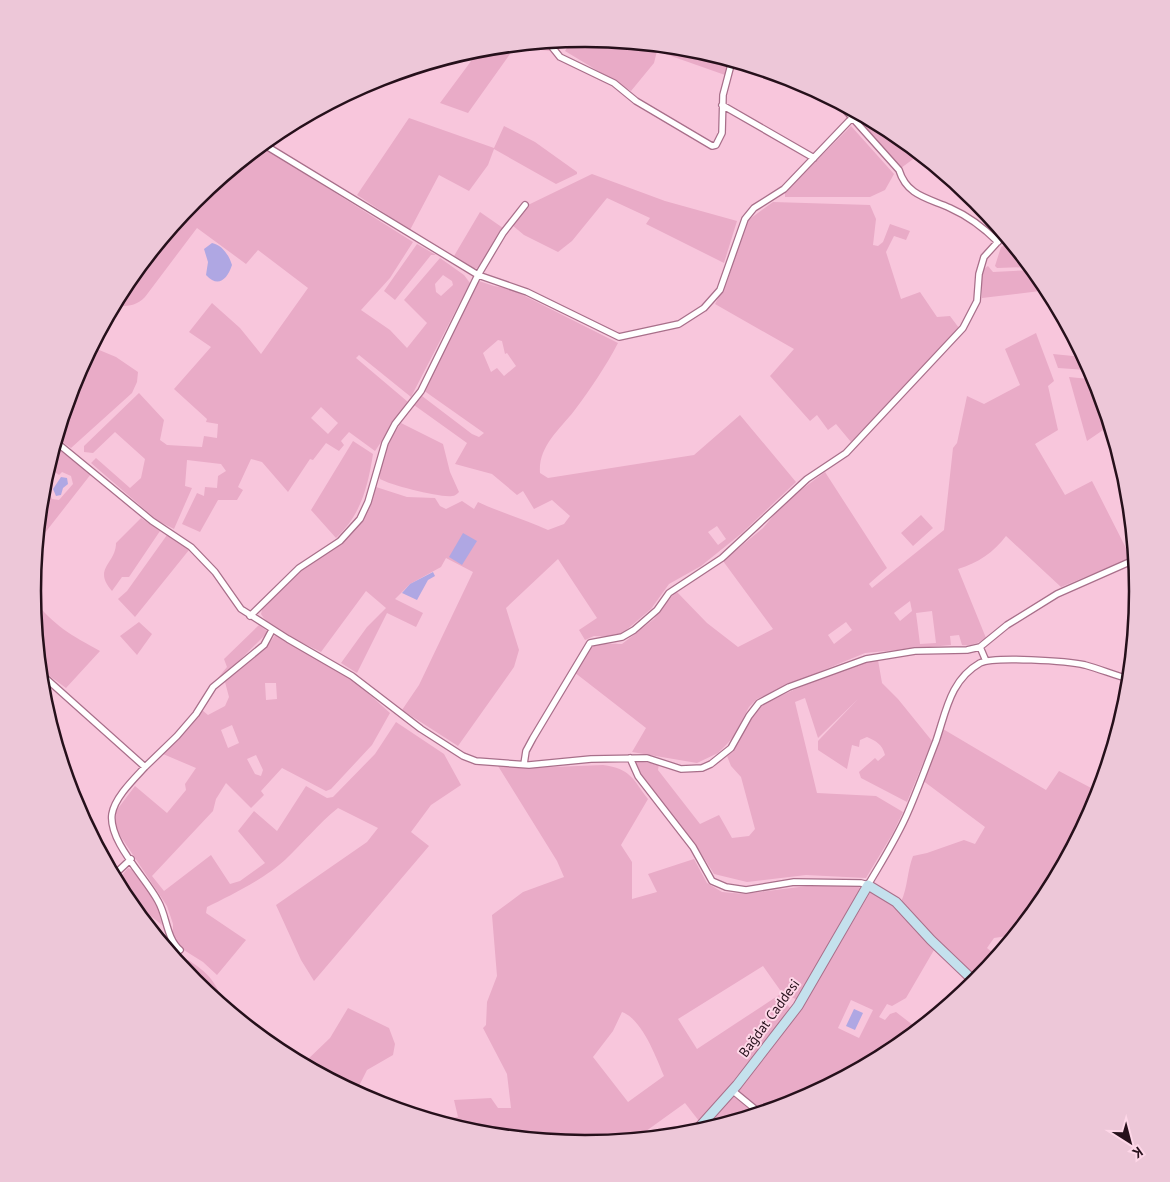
<svg xmlns="http://www.w3.org/2000/svg" width="1170" height="1182" font-family="'PT Sans',sans-serif">
	<style>
		.green { fill: #e9abc7; fill-rule: evenodd }
		.water { fill: #afa7e3 }
		.lines { fill: none; stroke-linecap: round; stroke-linejoin: round }
		.street-casing { stroke: #a86f8a; stroke-width: 8 }
		.secondary-casing { stroke: #a86f8a; stroke-width: 11 }
		.street { stroke: #fff; stroke-width: 5.5 }
		.secondary { stroke: #c4e1ed; stroke-width: 9 }
		.labels { text-anchor: middle; dominant-baseline: central; stroke-width: 4; stroke-linejoin: round; paint-order: stroke }
		.street-label { font-size: 14px; fill: #26101b; stroke: #fed7e8 }
		.rim { fill: none; stroke: #26101b; stroke-width: 2.5 }
	</style>
	<rect width="100%" height="100%" fill="#f8c6dc"/>
	<!-- green -->
	<path class="green" d="M585 39 693 49 728 60 725 75 657 51 654 63 631 91 565 51 572 40Z
		M553 42 560 52 515 47 468 113 440 103 480 49Z
		M864 117 892 132 920 154 901 168 860 121Z
		M409 118 494 148 504 126 535 142 577 172V174L556 184 494 149 488 165 469 191 439 175 410 230 357 195Z
		M851 126 894 174 885 190 870 197H785V192Z
		M261 146 413 242 390 278 361 310 390 330 407 348 427 323 404 300 440 258 464 275 470 283 411 397 359 355 356 358 408 402 375 451 349 432 341 441 344 445 339 451 326 443 313 460 310 459 288 492 262 462 251 459 238 487 243 490 237 500H218L200 532 182 524 197 493 204 496 205 487 217 488 218 476 226 471 221 464 187 460 185 486 192 488 174 529 158 521 91 463 96 458 130 488 141 478 145 459 115 432 93 453 84 452V446L139 393 164 420 160 440 167 445 202 447 204 436 217 438 218 424 206 422 207 419 174 389 211 347 189 332 212 303 240 328 261 354 308 288 258 250 246 264 197 228 145 297C137 305 131 306 120 306L116 301 126 284 182 218 181 217 195 200ZM443 275 452 281 453 285 441 296 436 292 435 284ZM321 407 338 423 328 434 311 418Z
		M592 174 665 201 737 221 724 263 646 224 650 218 607 198 572 241 558 252 524 235 512 225 528 205Z
		M773 202 870 205 876 219 873 245 878 246 883 242 890 224 910 231 906 240 894 236 886 252 901 299 920 292 937 317 950 316 959 328 851 442 836 424 828 430 817 415 810 421 770 376 794 349 715 304 727 282 747 221Z
		M480 212 503 228 479 269 473 268 454 256Z
		M417 244 436 255H431L395 300 384 291Z
		M1007 244H1011L1030 267 997 268 995 266 1001 247Z
		M988 266 993 272 1033 270 1048 290 982 298V270Z
		M479 281 494 286 511 289 618 343C606 366 590 390 574 411 559 430 538 447 540 473L548 478 694 455 740 415 796 482 742 533 701 566 669 584 651 609 618 637 594 636 585 640 579 630 597 618 558 559 506 608 519 650 514 667 458 746 402 710 419 685 473 572 446 558 441 567 410 584 395 599 423 613 416 627 387 613 357 673 341 663 367 627 386 608 366 591 321 652C304 643 270 630 261 614L263 606 300 571 352 533 371 504 373 490 376 487 407 497 435 498 440 506 446 509 462 501 474 509 478 502C501 513 525 519 548 530L564 524 570 516 552 500 534 509 523 491 517 495 492 474 455 464 467 443 414 405 422 396 472 434 479 437 484 433 423 390ZM498 340 502 341 505 354 507 353 516 366 504 376 497 368 491 372 483 353ZM717 526 726 539 718 545 708 532Z
		M1036 333 1054 381 1048 386 1058 430 1035 444 1065 495 1092 481 1131 558 1061 587 1006 536C994 552 978 563 958 569L986 638C978 643 972 646 962 645L959 635 950 636 951 645 865 653 790 684 757 699 749 707 733 737 727 744 718 753 697 763 632 752 646 728 574 672C592 644 588 643 622 644L654 619 676 591 707 623 738 647 773 629 723 561 763 528 786 501 825 472 887 568 871 582 869 584 872 588 944 530 953 448 957 443 967 396 984 404 1020 385 1005 349ZM910 601 912 611 900 621 894 613ZM932 611 936 643 920 644 916 613ZM846 622 852 630 834 644 828 635Z
		M92 347 116 357 138 372 137 382 132 393 71 448 57 438 75 379Z
		M1053 354 1083 357 1087 370 1058 368Z
		M1069 377 1089 379 1106 428 1087 441Z
		M401 423 443 444 450 472 459 492C457 494 455 496 452 496 441 498 390 485 380 479 375 459 390 439 401 423Z
		M353 441 373 454C368 486 361 515 336 538L311 510Z
		M54 446 91 474 37 543 42 500 48 491 52 499 59 500 73 484 71 476 62 472 59 475 48 467Z
		M921 515 933 528 913 546 901 533Z
		M141 518 160 531 129 577H122L112 591C92 568 116 564 116 543Z
		M167 535 189 550 135 617 118 599 127 591Z
		M33 599C54 626 71 635 100 651L66 688 40 669Z
		M139 622 152 634 137 655 120 636Z
		M259 625 267 631 266 634 230 670 213 684 227 667 224 659Z
		M275 635 350 677 390 713 372 745 331 789 326 791 282 768 261 791 264 795 251 808 226 783 216 799 213 811 152 876 164 891 211 855 230 884 240 881 265 863 238 831 254 811 277 831 306 786 327 798 333 797 375 754 396 722 444 754 461 785 431 805 411 832 429 846 314 981 301 960 276 905 367 842 378 828 338 808C318 824 304 842 286 859 266 878 231 895 207 907L206 913 246 940 217 975 203 962 179 947 173 936V924L167 906 115 828 116 811 135 786 167 813 186 790 185 784 196 768 163 754 202 710 208 715 225 706 229 697 225 682 267 647ZM265 683H276L277 699 266 700ZM232 725 239 743 228 748 221 730ZM256 755 263 770 261 776 255 774 247 759Z
		M878 660 882 683 898 699 932 741 907 802 861 778 859 772 875 758 878 761 885 755C882 744 876 741 867 737L860 740 859 747 852 745 847 769 818 750V741L858 699 818 738 805 698 795 702 817 793 876 796 903 812 893 833 866 878 806 875 747 882 714 874 697 847 640 774 635 761 659 764 658 770 700 824 719 815 732 838 749 836 755 829 741 777 731 766 727 756 734 749 752 716 761 705 824 676 866 662Z
		M943 729 1046 790 1059 771 1093 789 1104 773 1095 803 1044 898 1011 939 1007 936 994 938 987 948 997 956 977 979 923 928 901 902C908 887 907 871 913 856L927 853 964 840 975 844 985 827 922 780Z
		M603 765C631 769 632 778 648 799L621 845 632 862V899L657 892 648 874 694 859 707 883 722 892 745 894 807 886H856L861 888 797 1000 780 990 763 966 678 1019 697 1049 779 995 790 1008 706 1116 699 1121 685 1103 642 1134 643 1138 585 1143 477 1133 435 1120 458 1117 454 1100 491 1098 498 1108H511L507 1074 483 1028 486 1025 487 1002 497 976 492 915 523 892 564 877 557 861 498 766 528 768ZM622 1012C642 1019 656 1057 664 1076L628 1102 593 1057 613 1031Z
		M128 868 133 870 157 904 162 925 124 895 117 881Z
		M871 891 897 907 934 950 906 998 892 1006 887 1004 879 1017 885 1020 890 1014 896 1012 918 1029C874 1065 818 1095 764 1111L738 1091 797 1016ZM851 1000 873 1010 859 1038 838 1028Z
		M188 960C204 970 213 978 221 996L216 1000 194 981 181 966Z
		M348 1008 389 1028 395 1044 393 1055 367 1070 356 1092 304 1063 330 1038Z
		M734 1096 755 1114 703 1130Z"/>
	<!-- water -->
	<path class="water" d="M212 243C222 245 229 255 232 265 227 280 218 288 206 275L208 262 204 249Z
		M61 477 67 478 68 484 63 488 61 495 56 496 53 489Z
		M463 533 477 541 462 565 449 557Z
		M433 572 435 576 428 580 417 600 402 593 410 584Z
		M854 1009 863 1013 855 1030 846 1026Z"/>
	<g class="lines">
		<defs>
			<path id="street" d="M548 42 560 57 614 83 636 101 712 146 716 145 722 133 723 95 732 61
				M840 104 899 170C907 196 928 198 950 208 968 216 984 228 998 242
				M722 105 814 158
				M263 144 478 275 527 292 619 337 679 324 704 308 720 290 745 219 754 208 784 189 849 121 860 115
				M56 442 152 521 191 547 215 572 241 609 288 639 352 676 421 729 463 756 476 761 529 765 591 759 647 758 681 769 702 768 711 764 731 748 749 716 759 703 789 687 866 659 915 651 967 650 980 647 1007 625 1057 594 1134 560
				M250 616 299 568 340 541 360 519 368 502 385 443 395 424 421 391 478 275 503 233 525 205
				M980 647 986 661
				M41 674 145 767C134 779 115 797 112 814 108 841 146 878 158 901 167 916 166 938 180 950
				M630 758 638 776 693 847 712 881 726 887 746 890 794 882 861 883 868 885C882 861 897 838 908 812 918 789 927 764 936 741 946 712 950 680 980 663 994 656 1068 661 1085 665 1100 669 1114 675 1129 679
				M524 764 526 751 533 738 590 643 622 637 634 630 657 610 669 593 722 558 807 479 846 453 963 328 977 301 979 274 984 257 1004 235
				M145 767 177 736 196 714 213 687 264 645 272 630
				M114 875 131 859
				M732 1090 760 1113"/>
			<path id="secondary" d="M695 1132 737 1085 798 1006 868 885 896 902 931 940 975 982"/>
		</defs>
		<!-- street casing -->
		<use href="#street" class="street-casing"/>
		<!-- secondary casing -->
		<use href="#secondary" class="secondary-casing"/>
		<!-- street -->
		<use href="#street" class="street"/>
		<!-- secondary -->
		<use href="#secondary" class="secondary"/>
	</g>
	<g class="labels">
		<!-- street labels -->
		<g class="street-label">
			<text transform="translate(769 1018) rotate(-54)">Bağdat Caddesi</text>
		</g>
	</g>
	<!-- crop -->
	<path d="M0 0H1170V1182H0ZM41 591a544 544 0 1 1 1088 0a544 544 0 1 1-1088 0Z" fill="#edc7d8" fill-rule="evenodd"/>
	<path class="rim" d="M41 591a544 544 0 1 1 1088 0a544 544 0 1 1-1088 0Z"/>
	<!-- north arrow -->
	<g transform="translate(1130 1142) rotate(144)" stroke="#fed7e8" stroke-width="4" paint-order="stroke">
	<path d="M0-4L9 19L0 12L-9 19Z" fill="#26101b"/>
	<text y="-8" font-size="14" font-weight="bold" text-anchor="middle" fill="#26101b">K</text>
	</g>
</svg>
